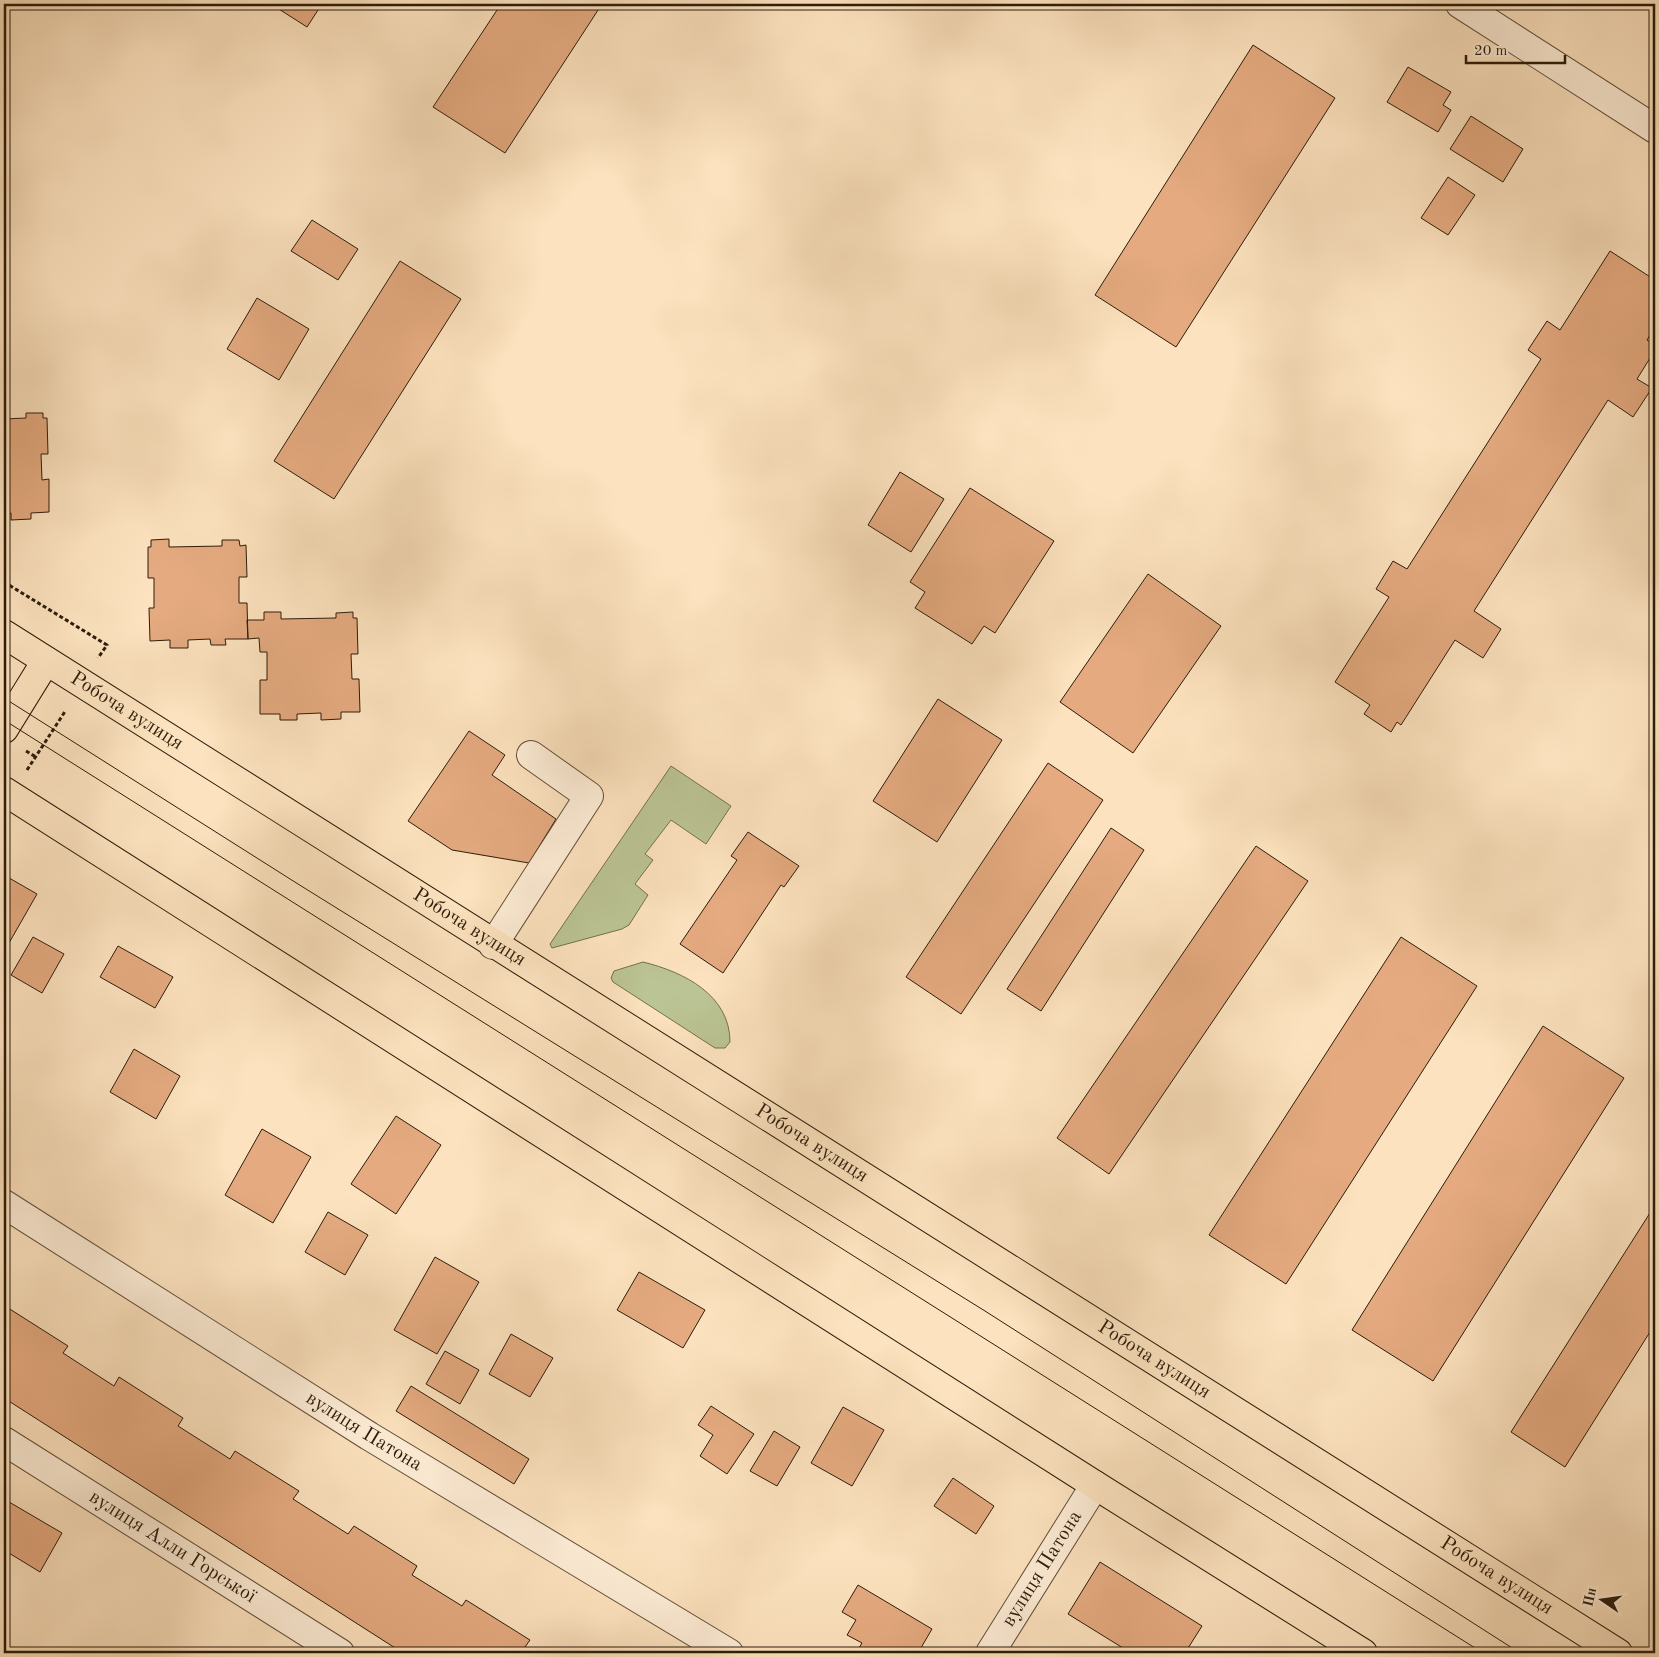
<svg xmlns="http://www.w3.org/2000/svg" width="1659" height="1657" font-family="'Old Standard TT',serif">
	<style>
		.green { fill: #bbc494; stroke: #747050 }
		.building { fill: #e5aa80; stroke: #2c1d0b }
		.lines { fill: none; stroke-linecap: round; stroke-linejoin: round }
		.minor-casing { stroke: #604e38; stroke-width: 30 }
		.major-casing { stroke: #2c1d0b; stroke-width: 30 }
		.path { stroke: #2c1d0b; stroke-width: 3; stroke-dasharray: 4 2.5; stroke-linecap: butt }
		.minor { stroke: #fdecd5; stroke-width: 28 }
		.major { stroke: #fce2be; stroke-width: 28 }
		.tram { stroke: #2c1d0b; stroke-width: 1 }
		.labels { text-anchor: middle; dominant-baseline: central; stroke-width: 5; stroke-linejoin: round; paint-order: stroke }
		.street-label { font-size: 20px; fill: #2c1d0b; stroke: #fdecd5 }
	</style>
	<rect width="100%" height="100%" fill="#fce2be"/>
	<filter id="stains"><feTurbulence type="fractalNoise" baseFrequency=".004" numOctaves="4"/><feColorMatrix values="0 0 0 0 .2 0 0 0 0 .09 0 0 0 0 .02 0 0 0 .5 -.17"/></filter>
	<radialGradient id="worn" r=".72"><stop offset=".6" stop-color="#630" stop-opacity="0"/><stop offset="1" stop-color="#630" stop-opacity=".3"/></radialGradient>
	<!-- green -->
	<path class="green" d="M671 766 731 806 706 844 671 820 645 854 653 860 635 884 648 895 629 925 622 929 552 948 550 944Z
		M643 962C684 972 730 995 730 1042L725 1048H715L613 982 611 978 614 971Z"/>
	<!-- building -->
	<path class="building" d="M271 4H322L307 27Z
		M501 4H602L505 153 433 107Z
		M1253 45 1335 98 1176 347 1095 295Z
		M1408 67 1451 92 1443 105 1451 110 1438 132 1387 102Z
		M1471 116 1523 149 1503 182 1450 149Z
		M1448 177 1475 195 1448 235 1421 218Z
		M312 220 358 249 338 280 291 251Z
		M1610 251 1655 280V327L1647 340 1655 346V350L1637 379 1652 388 1633 417 1608 400 1474 611 1501 629 1483 658 1455 640 1401 725 1397 722 1391 732 1364 714 1370 705 1335 682 1389 597 1376 589 1393 561 1407 569 1541 359 1528 350 1547 321 1560 330Z
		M400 261 461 299 334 499 274 461Z
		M257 298 309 329 279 380 227 349Z
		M26 413H43V418H47L48 454H41L42 480 49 479V512L31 513V519L11 520V513H4V419L26 418Z
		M900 472 944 499 911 552 868 525Z
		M970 488 1054 541 995 633 984 626 972 644 915 608 925 592 910 582Z
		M169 539V547L222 546V540H239L240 546 246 545 247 577H239V603H247L248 639H225L226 645H211L210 639 188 640V648H170V640L150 641 149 608H154V578H148V547H151V540Z
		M1148 574 1221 626 1133 753 1060 702Z
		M264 612H281V619L336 618V613L353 612V618H357L358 654H351L352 679H359L360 712H341V719L321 720V713L297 714V720H280V714H260V680H267V652H260L259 638 248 639 247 620H264Z
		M938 699 1002 740 937 842 873 801Z
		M469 731 505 755 492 775 556 819 529 863 452 850 408 821Z
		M1048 763 1103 800 961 1014 906 977Z
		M1111 828 1144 850 1041 1011 1007 989Z
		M748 832 799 866 784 887 781 885 723 973 680 944 737 860 731 856Z
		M1256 846 1308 881 1109 1174 1057 1138Z
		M4 875 37 894 9 943 4 940Z
		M33 937 64 954 42 993 11 975Z
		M1401 937 1477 986 1286 1284 1209 1235Z
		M118 946 173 977 155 1008 100 977Z
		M1543 1026 1624 1078 1433 1381 1352 1330Z
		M134 1049 180 1076 156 1119 110 1092Z
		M396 1116 441 1145 396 1214 351 1184Z
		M262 1129 311 1157 273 1223 225 1195Z
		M1655 1205V1324L1565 1467 1511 1432Z
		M328 1212 368 1235 345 1275 305 1252Z
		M435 1257 479 1282 437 1354 394 1330Z
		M639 1272 705 1310 683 1348 617 1310Z
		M5 1306 68 1346 63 1353 114 1386 119 1377 183 1418 178 1426 230 1459 235 1451 299 1491 293 1499 348 1534 354 1526 417 1566 412 1575 462 1606 466 1600 530 1640 525 1647 535 1653H403L4 1398Z
		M511 1334 553 1358 530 1397 489 1374Z
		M445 1351 479 1370 460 1404 426 1384Z
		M411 1386 529 1459 514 1484 396 1411Z
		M711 1406 754 1434 727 1474 700 1456 713 1435 698 1425Z
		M843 1407 884 1430 852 1486 811 1463Z
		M774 1431 800 1447 777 1486 750 1471Z
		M953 1478 994 1506 976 1534 934 1506Z
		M4 1499 62 1533 40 1572 4 1550Z
		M1100 1562 1202 1626 1185 1653H1131L1068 1614Z
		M858 1585 932 1629 918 1653H856L862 1643 847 1635 856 1620 842 1612Z"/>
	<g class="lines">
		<defs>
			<g id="minor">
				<path d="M1460 4 1655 129"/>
				<path d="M493 945 589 796 531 755"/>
				<path id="s1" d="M4 1204 369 1436 729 1653"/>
				<path id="s2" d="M4 1441 340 1653"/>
				<path id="s3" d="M990 1653 1095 1485"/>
			</g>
			<g id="major">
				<path id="s4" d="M4 634 1618 1653"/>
				<path d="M4 729 46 661"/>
				<path d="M4 791 1095 1485 1363 1653"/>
			</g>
		</defs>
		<!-- minor casing -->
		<use href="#minor" class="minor-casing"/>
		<!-- major casing -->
		<use href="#major" class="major-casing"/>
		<!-- path -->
		<path class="path" d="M4 582 107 645 98 658
			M26 751 36 757
			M27 770 66 710"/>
		<!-- minor -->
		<use href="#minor" class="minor"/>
		<!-- major -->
		<use href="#major" class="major"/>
		<!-- tram -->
		<path class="tram" d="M4 698 298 884 985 1311 1520 1653
			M4 720 1483 1653"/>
	</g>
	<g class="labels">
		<!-- street labels -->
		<g class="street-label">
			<text stroke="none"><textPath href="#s4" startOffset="145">Робоча вулиця</textPath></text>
			<text stroke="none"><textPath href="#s4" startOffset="550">Робоча вулиця</textPath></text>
			<text stroke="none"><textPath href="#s4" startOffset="955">Робоча вулиця</textPath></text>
			<text stroke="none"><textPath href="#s4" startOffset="1360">Робоча вулиця</textPath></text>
			<text stroke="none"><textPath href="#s1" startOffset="426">вулиця Патона</textPath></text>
			<text stroke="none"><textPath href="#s2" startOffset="199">вулиця Алли Горської</textPath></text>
			<text stroke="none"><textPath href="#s3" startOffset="99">вулиця Патона</textPath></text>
			<text stroke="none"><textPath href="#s4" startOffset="1765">Робоча вулиця</textPath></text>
		</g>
	</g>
	<!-- margin -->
	<rect width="1659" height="1657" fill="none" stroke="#fce2be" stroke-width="20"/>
	<rect x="5" y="5" width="1649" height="1647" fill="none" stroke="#2c1d0b" stroke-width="2.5"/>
	<rect x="10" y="10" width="1639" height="1637" fill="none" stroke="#2c1d0b"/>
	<!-- north arrow -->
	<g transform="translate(1602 1600) rotate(283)" stroke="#fdecd5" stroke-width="4" paint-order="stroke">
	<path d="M0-4L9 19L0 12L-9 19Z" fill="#2c1d0b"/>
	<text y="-8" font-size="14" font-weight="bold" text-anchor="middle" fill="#2c1d0b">Пн</text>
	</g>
	<!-- scale -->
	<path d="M1466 55v8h99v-8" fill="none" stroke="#2c1d0b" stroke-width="2.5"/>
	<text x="1474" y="55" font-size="15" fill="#2c1d0b" stroke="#fdecd5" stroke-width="4" paint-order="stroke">20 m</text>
	<rect width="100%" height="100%" filter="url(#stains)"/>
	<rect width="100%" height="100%" fill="url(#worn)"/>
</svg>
